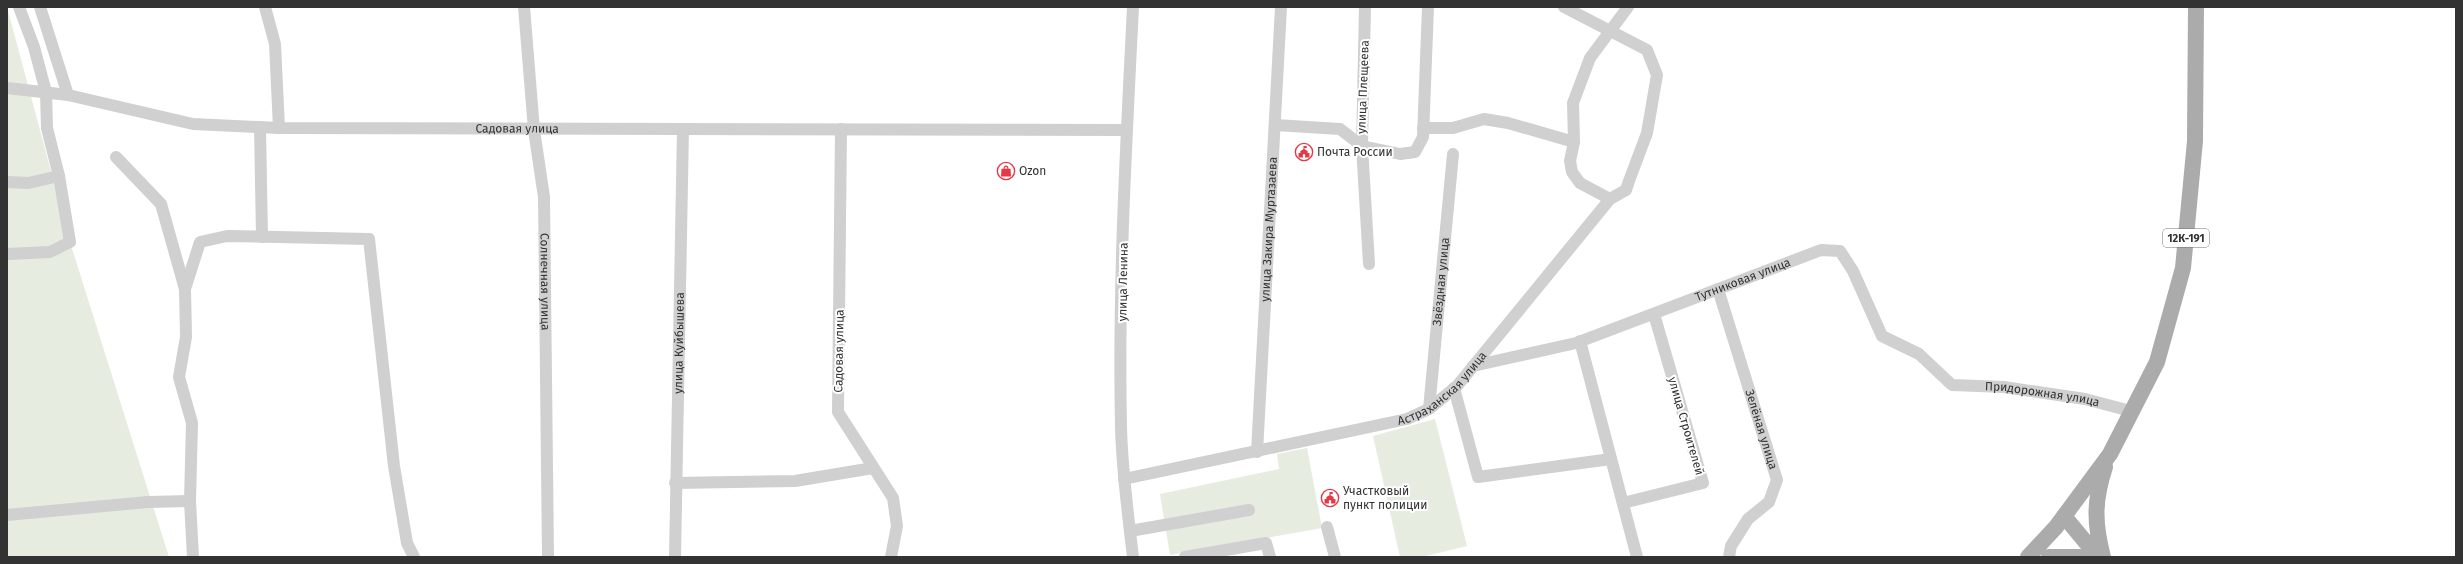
<svg xmlns="http://www.w3.org/2000/svg" width="2463" height="564" font-family="'Fira Sans',sans-serif">
	<style>
		.green { fill: #e6ecdf }
		.lines { fill: none; stroke-linecap: round; stroke-linejoin: round }
		.minor { stroke: #d0d0d0; stroke-width: 12 }
		.major { stroke: #ababab; stroke-width: 16 }
		.labels { text-anchor: middle; dominant-baseline: central; stroke-width: 4; stroke-linejoin: round; paint-order: stroke }
		.shield { fill: #fff; stroke: #707070; stroke-width: 1 }
		.shield-label { font-size: 11px; font-weight: bold; fill: #333 }
		.street-label { font-size: 12px; fill: #333; stroke: #fff }
		.poi-label { font-size: 12px; fill: #333; stroke: #fff; text-anchor: start }
	</style>
	<rect width="100%" height="100%" fill="#fff"/>
	<!-- green -->
	<path class="green" d="M7 7 70 242 169 557H7Z
		M1435 419 1467 546 1422 557H1400L1373 436Z
		M1307 448 1322 528 1170 555 1160 494 1279 469 1277 454Z"/>
	<g class="lines">
		<!-- minor -->
		<g class="minor">
			<path d="M40 7 68 95"/>
			<path d="M265 7 275 44 279 128"/>
			<path id="s1" d="M524 7 534 130 544 197 548 557"/>
			<path d="M1133 7C1126 147 1118 287 1121 427 1122 471 1128 514 1133 557"/>
			<path d="M1365 7 1362 146 1369 264"/>
			<path id="s2" d="M7 88 68 95 193 124 279 128 1127 130"/>
			<path d="M1275 125 1340 129 1362 146 1400 154 1415 152 1423 137 1428 7"/>
			<path d="M260 127 262 237"/>
			<path d="M1423 128H1453L1484 119 1508 123 1574 142"/>
			<path d="M841 129 838 412 893 498 897 526 891 557"/>
			<path d="M116 157 161 204 185 289 186 337 179 377 192 423 190 501 193 557"/>
			<path d="M7 182 28 183 59 176"/>
			<path d="M1610 199 1580 183 1572 172 1570 161 1574 142 1573 103 1590 58 1628 7"/>
			<path d="M7 254 50 252 70 242 59 176 47 128 46 92 34 47 19 7"/>
			<path d="M185 289 200 242 227 236 369 239 394 466 407 543 414 557"/>
			<path id="s3" d="M1718 289 1777 480 1769 502 1748 519 1731 546 1729 557"/>
			<path d="M1580 341 1637 557"/>
			<path id="s4" d="M1473 366 1576 343 1821 250 1840 251 1853 271 1882 336 1919 354 1952 385 2004 387 2085 399 2123 409 2130 413"/>
			<path d="M1454 388 1478 477 1611 459"/>
			<path id="s5" d="M1429 409 1453 154"/>
			<path id="s6" d="M1257 452 1281 7"/>
			<path id="s7" d="M1124 479 1407 419 1429 409 1457 386 1610 199 1626 190 1629 181 1647 133 1657 75 1647 50 1564 7"/>
			<path d="M675 483 795 481 873 468"/>
			<path d="M1623 503 1703 483 1654 314"/>
			<path d="M7 515 148 502 190 501"/>
			<path d="M1327 527 1335 557"/>
			<path d="M1130 531 1249 510"/>
			<path id="s8" d="M675 557 683 129"/>
			<path d="M1185 557 1266 543 1270 557"/>
		</g>
		<!-- major -->
		<path class="major" d="M2064 516 2098 557
			M2028 557 2056 527 2110 454 2157 362 2183 268 2195 141 2196 7
			M2049 557H2080
			M2103 557C2094 522 2094 501 2105 467"/>
	</g>
	<!-- icons -->
	<defs>
		<symbol id="civic-ring" viewBox="-11 -11 22 22"><circle r="9.5" fill="#fff" stroke="#e63946" stroke-width="1.5"/><path d="M-.6-6.5H3V-4.5H.6V-3L4-1V1h2V6H-6V1h2V-1L-.6-3ZM-1.2 2.5V6h2.4V2.5Z" fill="#e63946"/></symbol>
		<symbol id="shop-ring" viewBox="-11 -11 22 22"><circle r="9.5" fill="#fff" stroke="#e63946" stroke-width="1.5"/><path d="M-5-2.5h2.3a2.7 3.5 0 0 1 5.4 0H5L5.5 6h-11ZM-1.5-2.5h3a1.5 2.3 0 0 0-3 0Z" fill="#e63946"/></symbol>
	</defs>
	<g fill-rule="evenodd">
		<use href="#civic-ring" x="1294" y="142" width="20" height="20"/>
		<use href="#shop-ring" x="996" y="161" width="20" height="20"/>
		<use href="#civic-ring" x="1320" y="488" width="20" height="20"/>
	</g>
	<g class="labels">
		<!-- shield labels -->
		<rect class="shield" x="2163" y="229" width="46" height="18" rx="3"/>
		<g class="shield-label">
			<text x="2186" y="238">12К-191</text>
		</g>
		<!-- street labels -->
		<g class="street-label">
			<text transform="translate(1363 87) rotate(-88)">улица Плещеева</text>
			<text stroke="none"><textPath href="#s2" startOffset="514">Садовая улица</textPath></text>
			<text stroke="none"><textPath href="#s6" startOffset="223">улица Закира Муртазаева</textPath></text>
			<text stroke="none"><textPath href="#s4" startOffset="284">Тутниковая улица</textPath></text>
			<text stroke="none"><textPath href="#s1" startOffset="276">Солнечная улица</textPath></text>
			<text stroke="none"><textPath href="#s5" startOffset="128">Звёздная улица</textPath></text>
			<text transform="translate(1123 282) rotate(-89)">улица Ленина</text>
			<text stroke="none"><textPath href="#s8" startOffset="214">улица Куйбышева</textPath></text>
			<text transform="translate(839 351) rotate(-89)">Садовая улица</text>
			<text stroke="none"><textPath href="#s7" startOffset="336">Астраханская улица</textPath></text>
			<text stroke="none"><textPath href="#s4" startOffset="659">Придорожная улица</textPath></text>
			<text transform="translate(1686 426) rotate(74)">улица Строителей</text>
			<text stroke="none"><textPath href="#s3" startOffset="147">Зелёная улица</textPath></text>
		</g>
		<!-- poi labels -->
		<g class="poi-label">
			<text x="1317" y="152">Почта России</text>
			<text x="1019" y="171">Ozon</text>
			<text x="1343" y="491">Участковый<tspan x="1343" dy="14">пункт полиции</tspan></text>
		</g>
	</g>
	<!-- border -->
	<rect width="2463" height="564" fill="none" stroke="#333333" stroke-width="16"/>
</svg>
